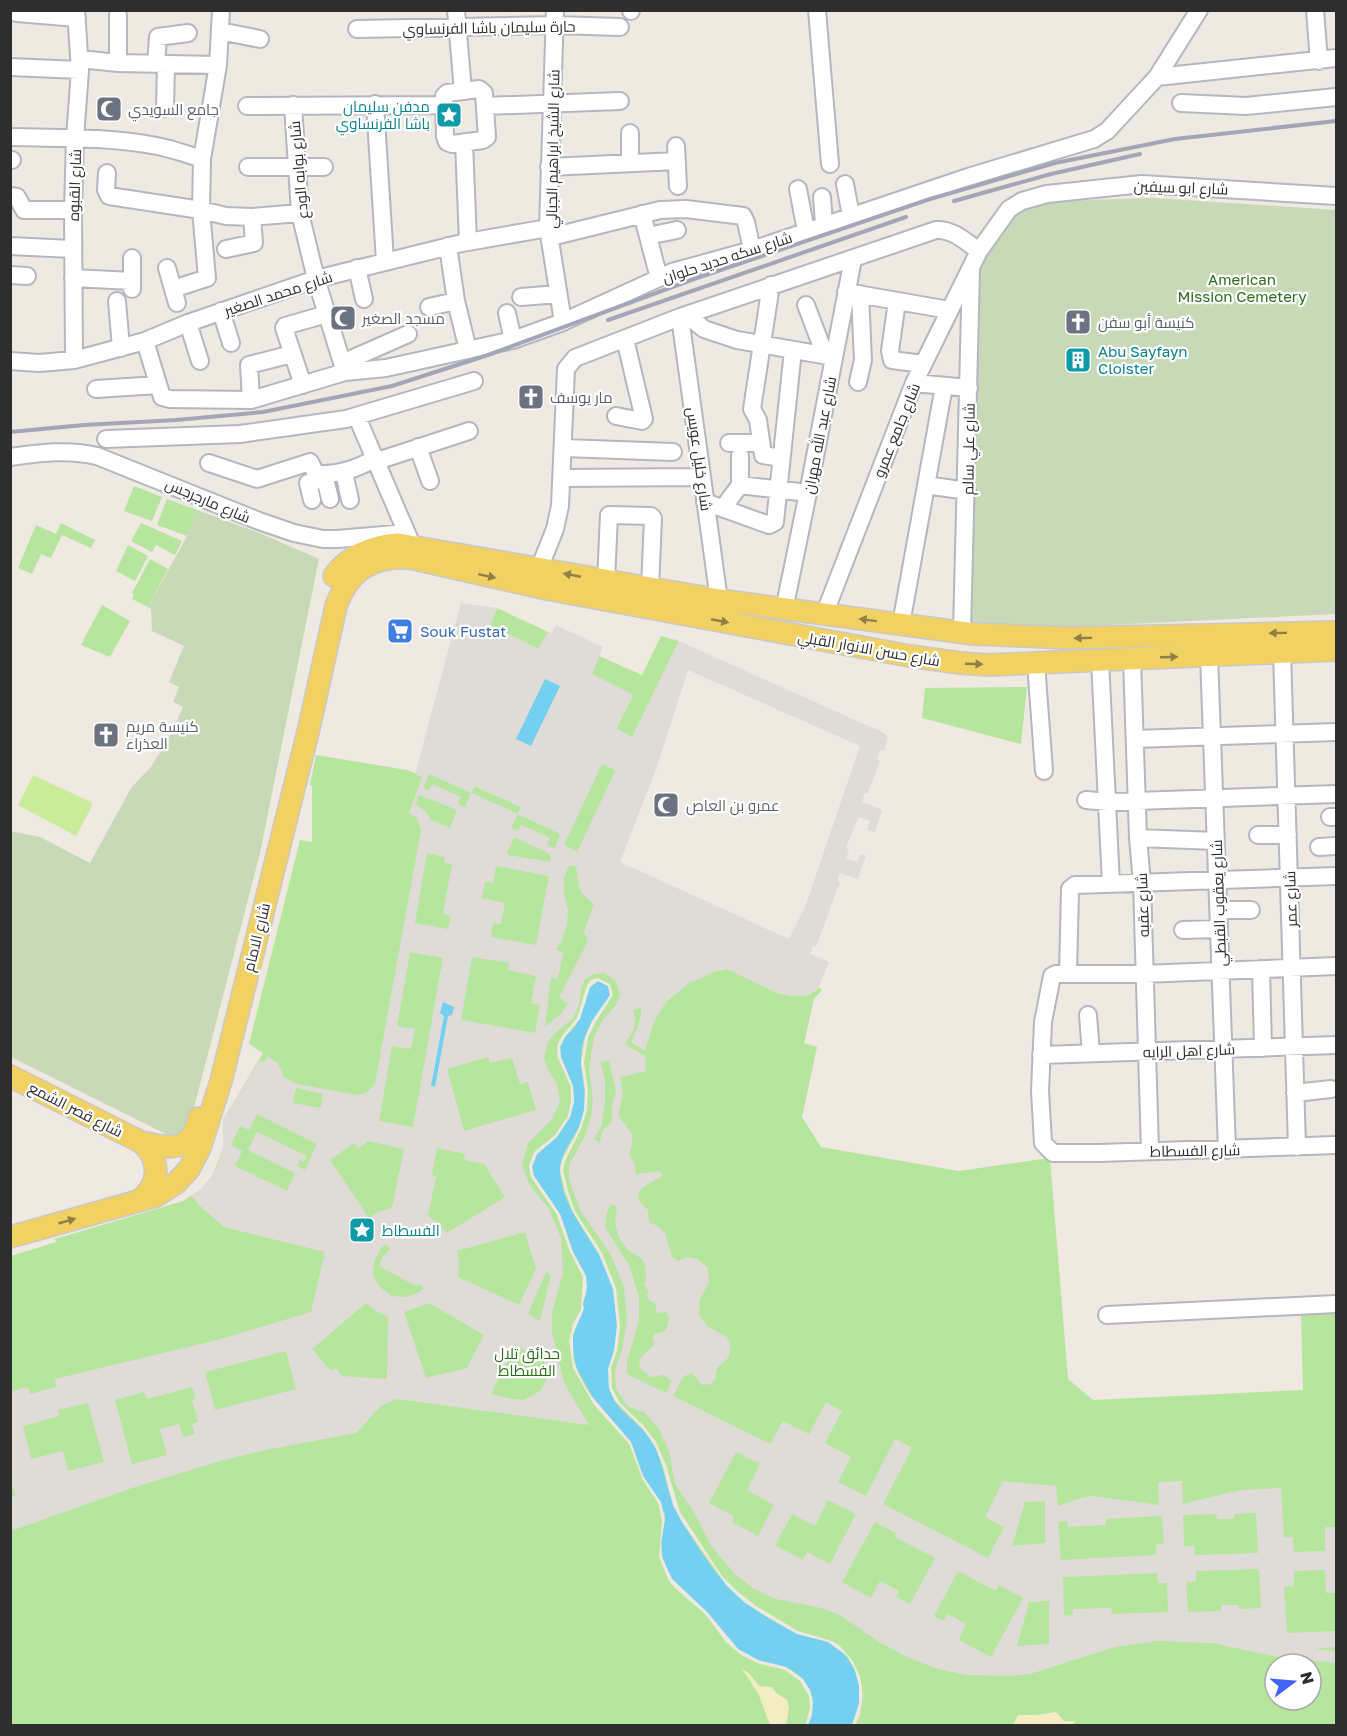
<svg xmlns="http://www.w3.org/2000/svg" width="1347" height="1736" font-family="'Golos Text',Cairo,sans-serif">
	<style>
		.green { fill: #b6e59e; fill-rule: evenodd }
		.sand { fill: #f3ecc5 }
		.cemetery { fill: #c8d9b8 }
		.pitch { fill: #c9ec9a }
		.plaza { fill: #dfdcd8; fill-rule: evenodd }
		.water { fill: #75cff0 }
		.pier { fill: #efe9e1 }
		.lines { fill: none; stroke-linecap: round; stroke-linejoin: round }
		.minor-casing { stroke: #b4b7c1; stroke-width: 20 }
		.major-casing { stroke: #c9c9c9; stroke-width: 24 }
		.minor { stroke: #fff; stroke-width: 16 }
		.major { stroke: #f2d163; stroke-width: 21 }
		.rail { stroke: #a3a6b8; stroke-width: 4 }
		.oneway { fill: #908048 }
		.labels { text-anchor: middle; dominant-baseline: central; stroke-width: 4.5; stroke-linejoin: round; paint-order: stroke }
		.street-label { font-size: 15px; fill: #2e2e2e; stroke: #fff }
		.culture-label { font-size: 15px; fill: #0d838f; stroke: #fff; text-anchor: start }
		.worship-label { font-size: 15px; fill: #5b616d; stroke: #fff; text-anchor: start }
		.park-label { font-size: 15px; fill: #2c6e1b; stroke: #fff }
		.shop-label { font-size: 15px; fill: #366cbe; stroke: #fff; text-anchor: start }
	</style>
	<rect width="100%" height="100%" fill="#efe9e1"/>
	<!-- green -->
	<path class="green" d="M134 486 162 497 152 521 124 511Z
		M167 499 197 510 187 536 157 525Z
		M61 523 95 540 91 548 62 535 51 558 41 554 32 574 18 568 36 525 56 534Z
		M141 523 182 541 175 555 156 545 152 552 131 541Z
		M128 545 148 556 135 581 116 571Z
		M150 559 168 569 148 607 132 599 134 595 132 593Z
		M102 605 130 621 110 657 81 645Z
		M497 608 548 632 538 649 490 625Z
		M661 636 679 641 632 738 616 729 633 695 591 674 599 656 642 675Z
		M1027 687 1021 744 922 718 925 688Z
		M316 755 407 770 427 778 429 773 471 793 475 786 521 807 518 814 561 834 602 764 616 770 578 852 594 904 776 992C792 997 807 1000 819 987L822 990 814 999 804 1043 817 1047 802 1117 821 1147 959 1171 1050 1158 1068 1379 1093 1400 1303 1390 1301 1310 1336 1309V1725L11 1726V1256L56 1242 55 1239 183 1201 200 1190 213 1175 223 1148V1120L263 1053 249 1044 300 840 312 842V786L310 785ZM1275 1664H1311V1700H1275Z"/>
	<!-- sand -->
	<path class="sand" d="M742 1669 749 1673 759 1686 772 1687 776 1693 787 1700 789 1708 786 1725H770L758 1693Z
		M1056 1712 1064 1721H1076L1072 1725H1013L1018 1715H1037Z"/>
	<!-- cemetery -->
	<path class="cemetery" d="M1155 198 1336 210V614L962 632 971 266 1023 202Z
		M197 510 257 532 319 559 260 853 188 1131 176 1139 11 1057 10 831 40 837 90 863 131 788 151 767 171 734 183 707 173 702 179 687 169 682 184 646 152 631 151 609 148 607 187 536Z"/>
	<!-- pitch -->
	<path class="pitch" d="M33 775 91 802 92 806 76 836 18 805Z"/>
	<!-- plaza -->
	<path class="plaza" d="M461 603 497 608 490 625 538 649 548 632 552 633 556 625 603 647 592 674 633 695 616 728 632 737 679 641 884 733 888 738 884 751 880 750 877 759 880 761 868 793H865L862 802 882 810 875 832 867 830 870 821 859 817 846 847 849 849 846 859 857 862 860 854 866 856 858 879 840 873 837 880 840 882 816 947 813 946 810 954 829 962 819 987 806 996H790L771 990 727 969 713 972 688 984 666 1002 654 1021 645 1051 631 1042 638 1027 641 1014V1008L633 1010 635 1019 634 1029 625 1044 645 1056 646 1071 620 1077 623 1095 618 1115 632 1134V1144L629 1154 634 1162 636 1174 660 1171 662 1176 642 1188 638 1195 639 1201 648 1210 649 1222 659 1227 665 1233 672 1257 678 1261 687 1257 697 1259 708 1268 709 1282 700 1299 699 1314 707 1326 727 1337 730 1344 729 1357 717 1368 715 1379 711 1384 702 1385 692 1373 689 1374 683 1377 673 1396 770 1444 783 1421 809 1434 826 1402 842 1411 825 1443 851 1457 838 1482 866 1496 895 1439 912 1448 883 1504 988 1558 1004 1527 985 1517 1003 1481 1056 1486 1058 1506 1080 1498 1093 1496 1159 1505 1158 1482 1182 1481 1183 1504 1240 1490 1281 1488 1284 1537H1293L1294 1552 1325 1551V1527H1336V1593H1326L1325 1570 1294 1571V1586L1284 1587 1287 1633 1336 1631V1647L1314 1649 1336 1651V1663L1280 1657 1211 1643 1158 1641 1115 1647 1033 1673 1010 1676 967 1675 938 1669 909 1658 879 1642 840 1615 821 1608 776 1599 754 1589 735 1574 712 1547 695 1514 675 1484 669 1451 659 1429 645 1413 627 1406 616 1389 615 1371 623 1345 627 1319 624 1287 610 1253 580 1210 569 1179V1165L585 1136 591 1117 593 1098 589 1068 594 1037 602 1021 616 1005 620 995 616 981 604 973 594 974 585 979 581 988 579 1006 573 1018 554 1034 547 1043 544 1059 548 1070 557 1084 560 1102 552 1119 528 1143 522 1164 529 1184 549 1209 561 1238 563 1273 552 1312V1332L564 1383 589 1425 396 1399 381 1406 356 1433 265 1450 220 1461 132 1488 11 1531V1498L16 1495 10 1483 11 1382 13 1391 28 1387 30 1394 56 1387 55 1379 217 1340 311 1312 325 1252 224 1227 198 1204 192 1196 207 1183 217 1167 223 1148V1120L260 1060 264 1062 268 1056 278 1063 284 1077 296 1084 357 1095 366 1093 375 1084 421 830 417 818 409 813 422 777 415 774ZM688 670 860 746 805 907 789 939 620 862 657 767ZM602 764 616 770 577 852 564 845ZM429 774 471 793 465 807 458 804 461 797 432 784 429 790 423 788ZM475 786 521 807 518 814 472 793ZM419 795 457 810 450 828 431 820 426 812 416 804ZM518 814 560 834 555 848 547 845 550 838 521 825 518 831 511 828ZM514 837 550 854V862L508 855 507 853ZM427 853 445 857 444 863 452 864 443 914 451 916 448 929 415 923ZM572 865 576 866 579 887 582 893 594 904 584 932 588 941 559 998 568 1003 566 1007 561 1014 545 1027 551 977 558 979 563 952 556 950 563 938 567 924 568 910 564 892V878L568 867ZM496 866 549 876 536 945 491 937 493 923 501 924 505 903 482 898 485 882 493 883ZM410 952 443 958 413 1127 379 1121 392 1046 411 1049 415 1029 397 1026ZM472 957 509 963 508 970 536 976 531 1003 540 1005 535 1033 461 1020ZM488 1057 490 1063 512 1058 520 1084 528 1082 536 1110 464 1131 447 1069ZM609 1060 616 1091 612 1106V1121L602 1131 600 1142 594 1139 601 1127 605 1102V1082L601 1063ZM296 1088 323 1094 321 1108 293 1103ZM257 1114 317 1144 305 1170 297 1166 299 1160 304 1162 307 1156 257 1132 248 1150 295 1173 287 1191 235 1166 242 1151 231 1145 240 1126 249 1130ZM368 1141 404 1149 392 1208 380 1211 369 1218 330 1160 354 1143 358 1149ZM437 1148 465 1154 464 1160 484 1164 505 1197 447 1233 438 1224 428 1216 436 1176 432 1175ZM612 1204 617 1207 615 1224 620 1240 627 1249 642 1259 645 1264 646 1280 644 1284 649 1293 647 1295 648 1300 653 1302 656 1306V1313L665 1312 669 1317 667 1328 664 1332 654 1334 653 1339 655 1344 640 1358 639 1363 641 1369 651 1377 663 1375 672 1381 666 1393 627 1374V1362L639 1320V1298L630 1267 605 1227 607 1212ZM525 1232 536 1269 519 1305 458 1277 459 1264 457 1251ZM386 1244 390 1249 383 1256 379 1266 416 1286 419 1283 424 1288 419 1292 406 1297 391 1296 380 1287 376 1281 373 1275 374 1261 381 1248ZM546 1272 551 1275 540 1321 528 1314ZM366 1303 376 1311 388 1317 387 1379 342 1376 336 1368 331 1371 312 1349ZM429 1303 484 1335 467 1368 426 1378 404 1312ZM515 1345 544 1360 547 1372V1379L541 1390 524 1400 512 1399 491 1394ZM286 1351 296 1389 215 1410 205 1372ZM192 1387 196 1399 192 1400 198 1422 192 1424 195 1434 183 1437 179 1424 160 1429 167 1455 132 1464 115 1400 144 1392 147 1399ZM88 1403 104 1462 68 1471 63 1451 31 1459 23 1426 59 1416 58 1410ZM736 1452 760 1464 747 1490 774 1505 758 1536 732 1522 734 1516 709 1503ZM828 1500 856 1514 830 1564 807 1552 803 1560 775 1545 792 1514 815 1526ZM1045 1501V1543L1012 1546 1025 1502ZM1256 1513 1258 1553 1195 1555 1194 1546H1184L1183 1515 1216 1514 1217 1519H1234V1514ZM1162 1516 1164 1543 1156 1544V1555L1061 1560 1058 1522 1067 1521 1068 1527 1106 1525V1519ZM875 1522 896 1533 895 1537 935 1558 910 1604 896 1597 899 1591 880 1581 871 1598 842 1582ZM1259 1569 1261 1608 1239 1609 1238 1605H1221V1611L1188 1612 1186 1582 1196 1581V1571ZM958 1571 996 1591 999 1585 1023 1598 991 1657 959 1640 966 1624 948 1614 944 1621 934 1616ZM1157 1573 1158 1583H1167L1168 1612 1112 1614 1111 1608 1073 1609V1615L1064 1616 1063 1577ZM1049 1601V1644L1017 1646 1029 1602Z"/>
	<!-- water -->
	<path class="water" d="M545 679 560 686 531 746 516 739Z
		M598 981 608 986 610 995C602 1013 586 1026 582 1047 578 1071 590 1094 582 1119 577 1135 561 1151 560 1168 559 1210 598 1241 610 1279 616 1297 618 1318 616 1337 614 1357 605 1374 612 1395 617 1411 638 1422 648 1436 661 1454 663 1474 670 1495 675 1509 684 1526 693 1539 709 1565 727 1590 752 1607 765 1616 781 1626 795 1632 804 1636 812 1637 821 1639 842 1646 856 1665 859 1686 860 1700 859 1713 852 1725H808L813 1702 812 1696 803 1679 792 1670 758 1660 738 1649 708 1613 672 1579 664 1564 661 1549 665 1514 643 1476 631 1442 596 1403 576 1367 572 1341 586 1294V1276L573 1252 560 1214 534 1176 532 1167 537 1154 557 1137 570 1117 574 1102 573 1086 561 1057 560 1047 565 1037 575 1027 586 1001 590 987Z
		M443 1002 454 1007 452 1015 448 1016 435 1087 431 1086 444 1016 440 1013Z"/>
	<!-- pier -->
	<path class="pier" d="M598 978 610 984 613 995 595 1023 588 1038 584 1063 588 1090 587 1110 581 1129 565 1161 563 1170 568 1191 575 1211 602 1253 616 1288 620 1326 617 1351 611 1368 612 1388 620 1403 643 1425 656 1442 666 1465 680 1512 722 1576 737 1591 756 1606 798 1631 832 1641 840 1646 852 1660 860 1676 863 1695 860 1714 855 1726 852 1725 859 1704V1686L855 1670 847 1656 828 1642 797 1634 764 1615 744 1602 727 1586 682 1522 673 1505 663 1466 655 1446 643 1429 615 1401 609 1389 608 1369 614 1351 617 1326 613 1289 599 1254 573 1212 565 1191 560 1170 562 1160 579 1128 584 1110 585 1090 581 1063 585 1037 592 1021 610 995 608 986 598 981 590 987 580 1019 565 1037 560 1047 561 1057 573 1086 574 1102 570 1117 557 1137 537 1154 532 1167 534 1176 560 1214 573 1252 586 1276 587 1288 583 1303 584 1309 573 1334V1358L579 1375 589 1393 631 1442 643 1476 661 1502 665 1520 661 1541 662 1557 672 1579 708 1613 738 1649 758 1660 786 1667 803 1679 810 1690 813 1702 812 1715 808 1725 805 1726 810 1708 809 1696 800 1681 785 1670 757 1663 741 1655 726 1642 705 1614 675 1588 669 1581 659 1557 662 1520 658 1503 643 1480 629 1444 594 1405 573 1368 569 1341 573 1324 581 1309 583 1277 570 1252 557 1215 531 1177 529 1166 534 1152 555 1135 568 1116 571 1102V1087L558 1058 557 1046 562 1036 577 1018 587 985 591 980Z"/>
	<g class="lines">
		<defs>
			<path id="minor" d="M456 10 463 91
				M555 10 548 228 563 322
				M817 10 830 164
				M1315 10 1319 61
				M10 11 17 13 77 18
				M631 11V10
				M118 15V63
				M357 29 556 25 620 27
				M220 31 260 39
				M80 59 118 63 218 65
				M156 64 158 37 188 33
				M10 67 80 70
				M1157 77 1336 58
				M479 89 484 93 487 137 483 140 452 144 447 142 445 136 444 96 447 93Z
				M1181 103 1246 106 1336 97
				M375 104 385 261
				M293 105 300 213 316 279 345 372
				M247 106 443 105
				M485 106 620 101
				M165 108 166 64
				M630 133V162
				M13 137C61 138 110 137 157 146 172 149 187 154 202 159
				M464 142 468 242
				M676 146 678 186
				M10 160H12
				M248 167H324
				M549 167 677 161
				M107 173 106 190 109 196 201 210 226 216 252 217 300 213
				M845 184 851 216
				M798 189 806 231
				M10 196 17 197 24 210H73
				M822 197 824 224
				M642 214 659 278
				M648 236 677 230
				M551 237 660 210 686 209 743 216 746 222 752 250
				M10 246 72 249
				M448 246 456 301 468 350
				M226 249 254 243 252 217
				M132 258V289
				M167 268 177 303
				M357 268 364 299
				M10 275 27 276
				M73 278 132 281
				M771 285 752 409 758 420 763 455 781 458
				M173 289 207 278 201 210 202 159 218 65 221 10
				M846 292 949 310
				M521 297 558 294
				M117 301 121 348
				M897 301 890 351 892 360 923 364
				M806 305 825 355
				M429 307 456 301
				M221 311 231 343
				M507 313 513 340
				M687 315 704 329 737 340 834 357
				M680 317 719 600
				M188 323 200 361
				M145 341 162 397 170 399 251 400 345 372 386 368 513 340 563 322 672 272 752 250 968 177 1094 139 1107 131 1157 77 1199 10
				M74 360 73 210 75 138 80 70 76 10
				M10 361 39 363 74 360 145 341 188 323 316 279 462 243 548 228
				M342 363 408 334
				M858 382 863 360 860 294
				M914 383 969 388
				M303 385 284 328 285 326 327 314
				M96 389 158 385
				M251 400 249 365 292 354
				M616 416 642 421 644 419 625 339
				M357 417 411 543
				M106 439 240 434 346 419 474 381
				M729 443H761
				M418 447 430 481
				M564 448 673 452
				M10 457C40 453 68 449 97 456L259 521 294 533 323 539H337L407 533
				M377 461 469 431
				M209 463 257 479 310 462 316 474C338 475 356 470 375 458
				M344 472 350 500
				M324 474 330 499
				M563 478 702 477
				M740 485 808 493
				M926 485 967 491
				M312 500 308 483 318 480V475
				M705 502 769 525 775 522 793 350
				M723 508 740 485V456
				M539 569 555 529 560 506 566 369 575 358 680 317 936 230C953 229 966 242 979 251
				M606 582 609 515 651 516 653 518 650 589
				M784 610 808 493 853 259
				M824 615 914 383 979 251 1009 209 1022 201 1047 194 1142 184 1336 196
				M901 624 944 386
				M962 632 971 270
				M1282 652 1297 1147
				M1209 655 1227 1150
				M1132 659 1138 838 1142 883 1150 1151
				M1100 660 1111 884
				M1036 663 1044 771
				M1135 739 1336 732
				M1086 800 1108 802 1336 794
				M1330 817H1336
				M1258 835H1288
				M1138 838 1216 841
				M1319 847 1336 846
				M1219 910H1251
				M1183 930 1219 929
				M1336 966 1143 974H1056L1052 976 1043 1022 1040 1091 1043 1143 1053 1153H1099L1336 1145
				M1261 969 1263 1048
				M1068 974 1070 889 1075 885 1336 876
				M1088 1015 1091 1053
				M1041 1055 1336 1045
				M1295 1093 1331 1089
				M1107 1315 1336 1304"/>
			<path id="major" d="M334 576C350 554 372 546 398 544L719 600 974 634 1069 638 1336 632
				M10 1076 141 1142C171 1149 190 1153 199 1118
				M138 1201C161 1186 161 1159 141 1142
				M10 1237 156 1196 176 1183 189 1169 200 1148 221 1081 309 728 336 606C349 571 372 555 410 558L547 589 910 656 960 663 988 665 1336 650"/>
		</defs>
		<!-- minor casing -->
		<use href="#minor" class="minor-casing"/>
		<!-- major casing -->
		<use href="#major" class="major-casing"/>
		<!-- minor -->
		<use href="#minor" class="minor"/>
		<!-- major -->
		<use href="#major" class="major"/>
		<!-- rail -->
		<path class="rail" d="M954 201 1051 174 1140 154
			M608 320 906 217
			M10 432 84 425 176 420 263 412 392 386 488 355 694 279 930 199 1055 163 1175 139 1336 121"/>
	</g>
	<!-- one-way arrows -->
	<defs><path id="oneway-solid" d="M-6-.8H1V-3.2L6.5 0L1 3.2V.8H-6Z" transform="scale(1.5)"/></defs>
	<g class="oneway">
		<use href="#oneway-solid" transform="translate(572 575) rotate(-169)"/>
		<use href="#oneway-solid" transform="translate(487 576) rotate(12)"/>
		<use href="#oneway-solid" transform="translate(868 620) rotate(-173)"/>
		<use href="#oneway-solid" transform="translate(720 621) rotate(11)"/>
		<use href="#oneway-solid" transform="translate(1278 633) rotate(179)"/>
		<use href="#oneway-solid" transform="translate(1083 638) rotate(179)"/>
		<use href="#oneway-solid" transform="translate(1169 657) rotate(-2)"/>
		<use href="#oneway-solid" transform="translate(974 664) rotate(2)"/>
		<use href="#oneway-solid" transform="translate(67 1221) rotate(-16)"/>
	</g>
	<!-- icons -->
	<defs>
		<symbol id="mosque-square" viewBox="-11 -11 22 22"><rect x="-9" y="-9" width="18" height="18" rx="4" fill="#6b7280" stroke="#fff"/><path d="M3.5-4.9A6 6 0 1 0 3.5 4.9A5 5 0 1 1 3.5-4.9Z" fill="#fff"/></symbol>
		<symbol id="sight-square" viewBox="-11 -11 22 22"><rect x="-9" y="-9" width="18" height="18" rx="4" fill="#0f9aa8" stroke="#fff"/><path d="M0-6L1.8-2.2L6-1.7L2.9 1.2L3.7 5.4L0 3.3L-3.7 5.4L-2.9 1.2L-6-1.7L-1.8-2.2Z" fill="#fff"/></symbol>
		<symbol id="church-square" viewBox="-11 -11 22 22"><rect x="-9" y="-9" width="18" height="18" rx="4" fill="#6b7280" stroke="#fff"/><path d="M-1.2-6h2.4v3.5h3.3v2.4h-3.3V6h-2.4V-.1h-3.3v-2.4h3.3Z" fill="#fff"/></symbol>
		<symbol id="building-square" viewBox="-11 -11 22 22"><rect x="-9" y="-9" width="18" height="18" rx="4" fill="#0f9aa8" stroke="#fff"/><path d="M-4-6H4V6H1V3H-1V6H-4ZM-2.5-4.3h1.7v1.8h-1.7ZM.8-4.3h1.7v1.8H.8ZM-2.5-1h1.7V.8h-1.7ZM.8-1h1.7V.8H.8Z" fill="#fff"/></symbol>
		<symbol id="supermarket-square" viewBox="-11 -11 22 22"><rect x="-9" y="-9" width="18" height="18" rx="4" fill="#3f7fe0" stroke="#fff"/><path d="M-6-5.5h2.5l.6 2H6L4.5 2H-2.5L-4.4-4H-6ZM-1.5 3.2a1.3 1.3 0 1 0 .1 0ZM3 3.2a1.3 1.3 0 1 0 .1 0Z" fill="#fff"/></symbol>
	</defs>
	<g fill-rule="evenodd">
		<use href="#mosque-square" x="94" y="94" width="30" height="30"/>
		<use href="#sight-square" x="434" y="100" width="30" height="30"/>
		<use href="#mosque-square" x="328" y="303" width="30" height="30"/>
		<use href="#church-square" x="1063" y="307" width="30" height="30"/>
		<use href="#building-square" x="1063" y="345" width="30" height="30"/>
		<use href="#church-square" x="516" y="382" width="30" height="30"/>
		<use href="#supermarket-square" x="385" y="616" width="30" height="30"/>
		<use href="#church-square" x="91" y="720" width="30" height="30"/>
		<use href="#mosque-square" x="651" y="790" width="30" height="30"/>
		<use href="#sight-square" x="347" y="1215" width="30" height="30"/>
	</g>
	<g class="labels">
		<!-- street labels -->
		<g class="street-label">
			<text transform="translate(489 27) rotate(-1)">حارة سليمان باشا الفرنساوي</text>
			<text transform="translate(552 149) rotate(-89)">شارع الشيخ ابراهيم الجبالي</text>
			<text transform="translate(298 170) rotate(-95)">شارع بوابه الودع</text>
			<text transform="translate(74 185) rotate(-88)">شارع القبوه</text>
			<text transform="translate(1181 187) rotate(2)">شارع ابو سيفين</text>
			<text transform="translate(727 257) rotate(-18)">شارع سكه حديد حلوان</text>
			<text transform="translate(278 293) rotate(-18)">شارع محمد الصغير</text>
			<text transform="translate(896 430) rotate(-68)">شارع جامع عمرو</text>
			<text transform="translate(819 435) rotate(-79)">شارع عبد الله مهران</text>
			<text transform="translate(968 449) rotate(-89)">شارع علي سالم</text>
			<text transform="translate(700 459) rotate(82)">شارع خليل عويس</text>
			<text transform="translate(208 500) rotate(23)">شارع مارجرجس</text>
			<text transform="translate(869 648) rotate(10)">شارع حسن الانوار القبلي</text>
			<text transform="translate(1290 899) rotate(-92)">شارع عمر</text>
			<text transform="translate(1218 903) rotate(-92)">شارع يعقوب القبطي</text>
			<text transform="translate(1142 905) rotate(-92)">شارع عقبه</text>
			<text transform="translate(256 937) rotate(-76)">شارع الامام</text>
			<text transform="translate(1189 1050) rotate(-2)">شارع اهل الرايه</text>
			<text transform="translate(76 1109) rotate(27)">شارع قصر الشمع</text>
			<text transform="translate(1195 1150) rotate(-1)">شارع الفسطاط</text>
		</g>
		<!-- culture labels -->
		<g class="culture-label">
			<text x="430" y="106" text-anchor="end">مدفن سليمان<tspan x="430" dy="17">باشا الفرنساوي</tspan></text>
			<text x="1098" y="351">Abu Sayfayn<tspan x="1098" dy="17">Cloister</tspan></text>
			<text x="382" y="1230">الفسطاط</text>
		</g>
		<!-- worship labels -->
		<g class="worship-label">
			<text x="128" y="109">جامع السويدي</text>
			<text x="362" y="318">مسجد الصغير</text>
			<text x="1098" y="322">كنيسة أبو سفن</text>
			<text x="550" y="397">مار يوسف</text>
			<text x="126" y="726">كنيسة مريم<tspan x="126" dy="17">العذراء</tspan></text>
			<text x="686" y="805">عمرو بن العاص</text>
		</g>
		<!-- park labels -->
		<g class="park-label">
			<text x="1242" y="279">American<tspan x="1242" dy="17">Mission Cemetery</tspan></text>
			<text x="527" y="1353">حدائق تلال<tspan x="527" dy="17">الفسطاط</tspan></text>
		</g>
		<!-- shop labels -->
		<g class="shop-label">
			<text x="420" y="631">Souk Fustat</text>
		</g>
	</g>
	<!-- border -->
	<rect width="1347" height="1736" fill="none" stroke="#2e2e2e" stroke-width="24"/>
	<!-- north arrow -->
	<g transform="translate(1293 1682) rotate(74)"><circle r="28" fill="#ffffff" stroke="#ababab" stroke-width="1.5"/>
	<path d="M0-4.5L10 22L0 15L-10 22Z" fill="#4264fb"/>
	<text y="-9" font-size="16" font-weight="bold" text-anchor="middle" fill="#2e2e2e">N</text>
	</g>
</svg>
